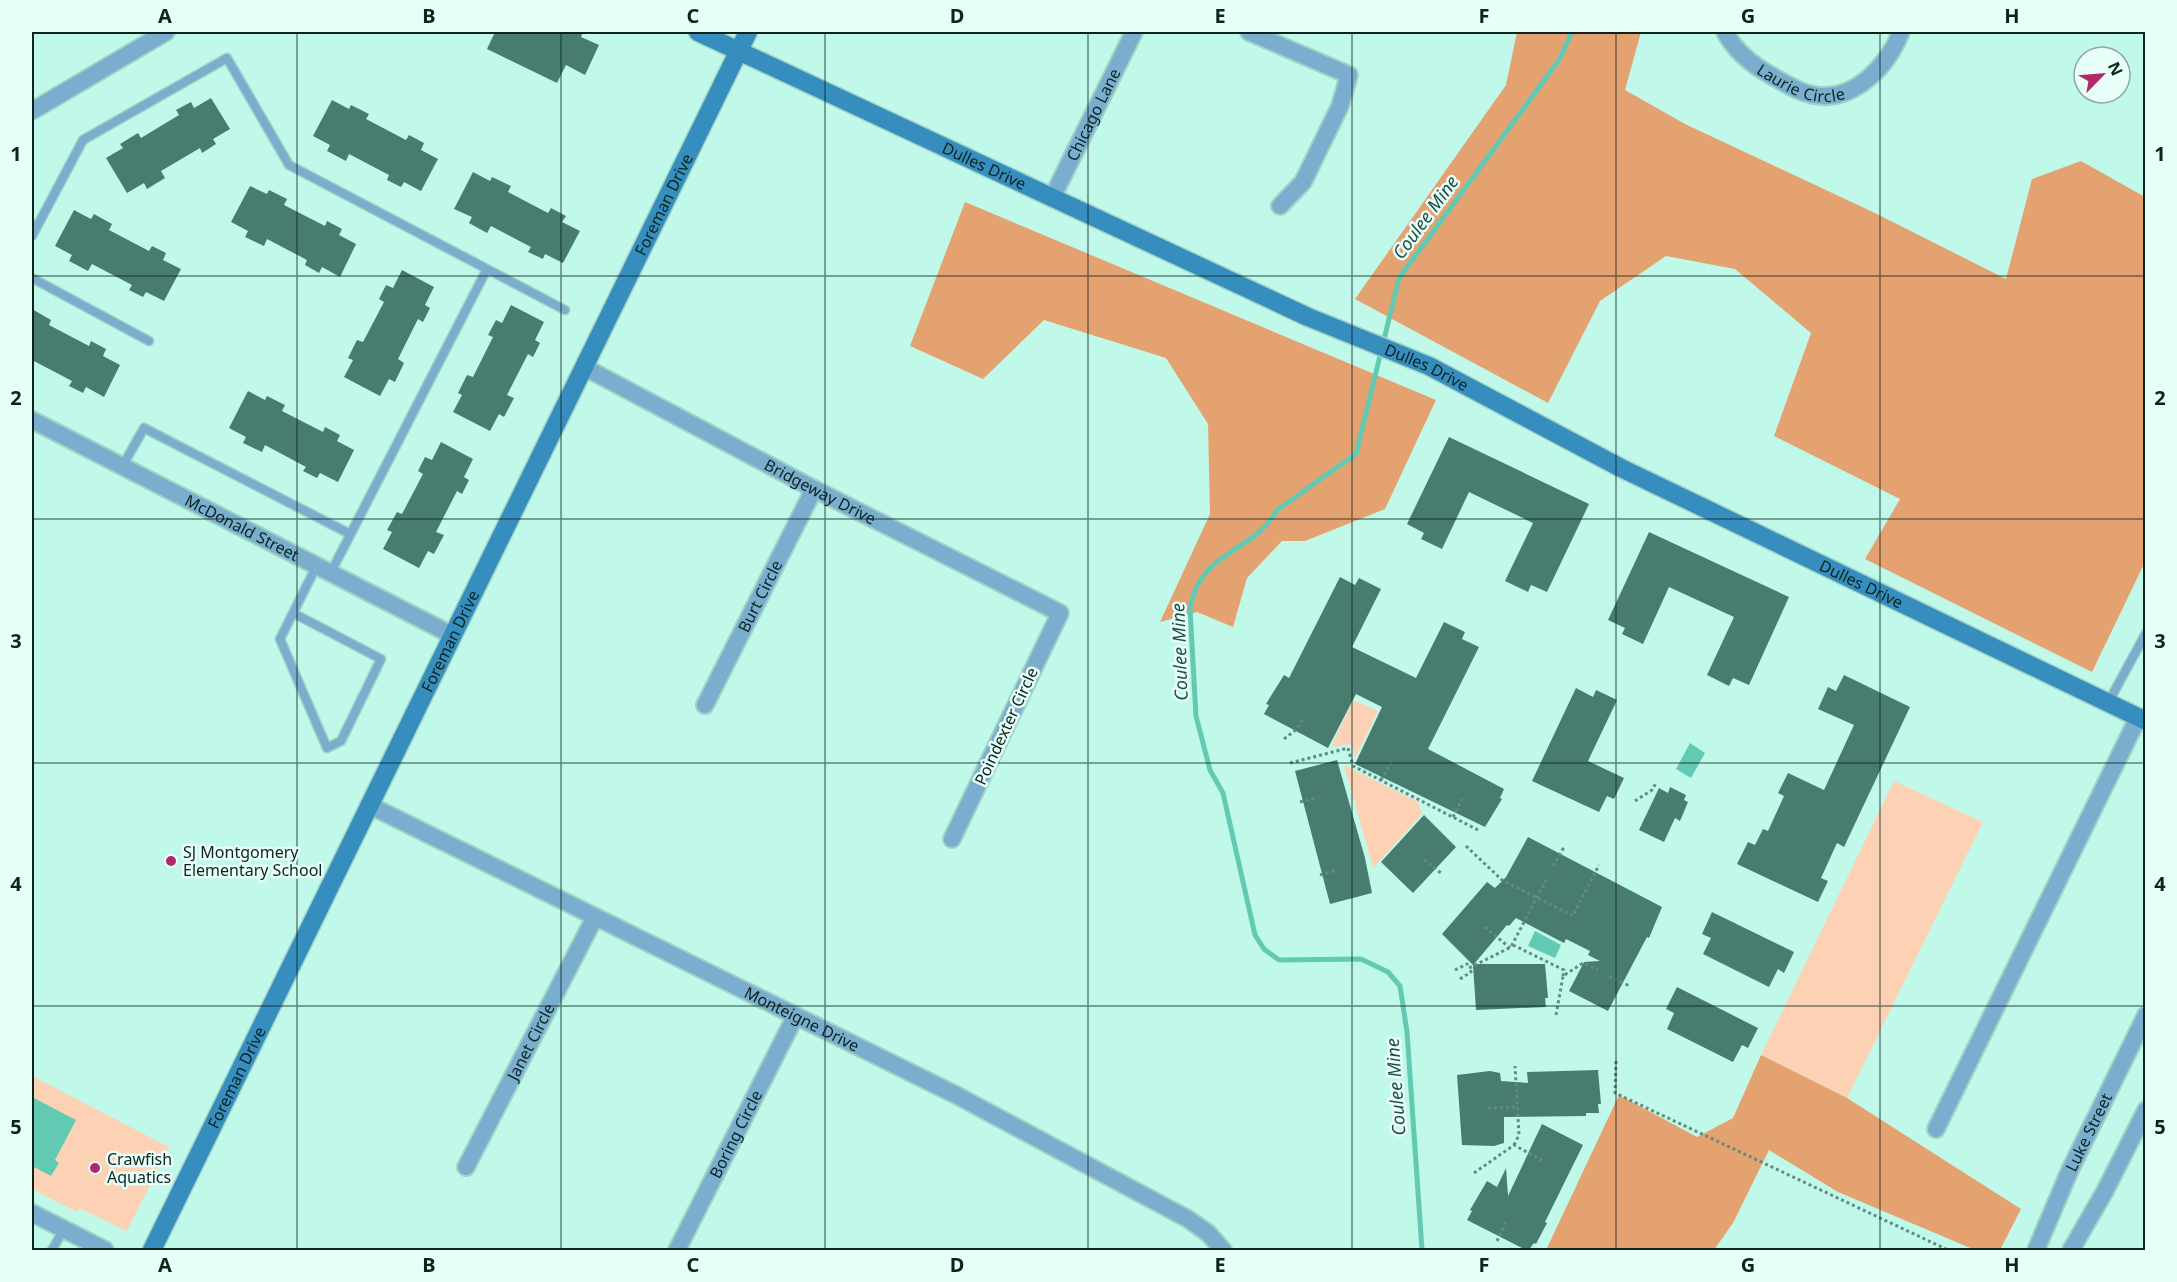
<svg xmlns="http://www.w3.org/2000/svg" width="2177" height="1282" font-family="'Noto Sans',sans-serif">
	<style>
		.green { fill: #fdd2b4 }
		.forest { fill: #e5a271 }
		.water { fill: #62cab3 }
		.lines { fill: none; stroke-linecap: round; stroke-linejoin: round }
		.stream { stroke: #62cab3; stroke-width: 5 }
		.building { fill: #477c6f }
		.lane-casing { stroke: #a0d2c5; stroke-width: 11 }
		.street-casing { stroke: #a0d2c5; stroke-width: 20 }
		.secondary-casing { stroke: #a0d2c5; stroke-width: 21 }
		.path { stroke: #648b81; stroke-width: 3; stroke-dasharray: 3 3; stroke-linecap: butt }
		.lane { stroke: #7aaecf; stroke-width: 8 }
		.street { stroke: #7aaecf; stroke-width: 16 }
		.secondary { stroke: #368ebf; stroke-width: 18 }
		.grid { fill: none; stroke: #0d231e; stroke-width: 1.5; stroke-opacity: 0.55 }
		.poi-dot { fill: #b22969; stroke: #e8fef8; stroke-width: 2 }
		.labels { text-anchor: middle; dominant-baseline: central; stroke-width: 5; stroke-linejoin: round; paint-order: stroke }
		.street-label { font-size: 16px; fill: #0d231e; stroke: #e8fef8 }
		.poi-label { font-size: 16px; fill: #0d231e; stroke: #e8fef8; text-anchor: start }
		.water-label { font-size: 18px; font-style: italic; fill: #1f4d43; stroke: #e8fef8 }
		.neatline { fill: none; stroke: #0d231e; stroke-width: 2 }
		.grid-label { font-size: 20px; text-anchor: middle; font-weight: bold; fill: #0d231e }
	</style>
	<rect width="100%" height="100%" fill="#c0f9ea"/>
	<!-- green -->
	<path class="green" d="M1353 700 1378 711 1355 758 1351 744 1331 747Z
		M1344 765 1418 802 1422 814 1373 868Z
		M1894 781 1983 822 1847 1098 1761 1055Z
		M32 1076 169 1147 127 1231 79 1208 77 1212 32 1189Z"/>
	<!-- forest -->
	<path class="forest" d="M1517 32H1641L1625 90 1685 124 1877 214 2006 279 2032 179 2081 161 2145 197V562L2092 672 1865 559 1900 499 1774 436 1811 333 1735 269 1666 256 1600 301 1548 403 1355 299 1506 85Z
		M965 202 1436 400 1385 509 1305 541H1282L1247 578 1233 627 1197 612 1160 622 1210 514 1208 424 1166 358 1044 320 983 379 910 346Z
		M1761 1055 1847 1098 2021 1209 2000 1250H1975L1838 1192 1769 1150 1733 1223 1714 1250H1546L1619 1095 1697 1137 1733 1118Z"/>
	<!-- water -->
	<path class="water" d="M1690 743 1705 753 1691 778 1676 769Z
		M1535 931 1561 945 1555 958 1528 946Z
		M32 1097 76 1120 55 1160 59 1163 51 1176 32 1166Z"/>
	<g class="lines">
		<!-- stream -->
		<path class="stream" d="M1422 1250 1407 1032 1400 986 1388 972 1361 959 1279 960 1264 949 1255 935 1223 793 1210 770 1196 716 1190 609C1199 550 1253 554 1277 510L1356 454 1399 278 1559 60 1572 32"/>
	</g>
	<!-- building -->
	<path class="building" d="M495 32H583L581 37 599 45 585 75 566 65 557 83 487 49Z
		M211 98 230 129 213 139 216 144 202 153 200 148 161 171 165 178 147 189 144 183 127 193 106 158 123 148 120 144 138 133 141 138 179 115 176 110 191 102 194 108Z
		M332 100 349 109 351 105 369 114 366 119 406 140 409 135 424 143 421 150 438 159 421 191 404 182 401 187 387 180 389 175 349 154 346 161 327 151 330 145 313 136Z
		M473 172 490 181 492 177 511 186 508 192 548 213 551 208 566 216 562 222 580 231 563 263 545 254 543 259 528 252 531 247 491 226 487 233 469 223 472 217 454 209Z
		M250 186 267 194 269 190 287 199 284 205 325 226 327 221 342 229 339 235 356 244 340 277 322 267 319 273 305 265 307 260 267 239 264 246 245 237 248 231 231 222Z
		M74 210 91 219 94 214 112 224 109 230 149 251 152 246 166 253 163 260 181 269 164 301 146 292 143 297 129 290 132 285 92 264 88 271 69 261 72 255 55 246Z
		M402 270 434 287 425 305 430 308 423 322 418 319 398 359 404 363 395 382 389 379 380 396 344 377 353 360 348 358 357 340 363 342 384 302 379 299 386 285 393 288Z
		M511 305 544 322 535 340 540 343 533 357 528 354 507 395 514 398 504 417 499 414 490 431 453 412 462 395 458 393 467 375 473 377 493 337 488 335 496 320 502 323Z
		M32 309 51 320 49 325 89 346 91 341 106 349 103 356 120 365 104 397 86 387 83 393 69 386 72 381 32 360Z
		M248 391 265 400 267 396 285 405 282 411 323 432 325 427 340 435 337 441 354 450 338 482 320 473 317 478 303 471 306 467 265 445 262 452 243 443 246 437 229 428Z
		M1449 437 1589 504 1547 592 1531 585 1528 592 1505 581 1533 523 1469 492 1442 549 1421 539 1424 533 1407 524Z
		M441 442 473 459 464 477 469 480 462 494 457 491 436 532 444 535 434 554 428 551 419 568 383 549 392 532 387 530 397 512 402 514 423 474 418 471 425 457 432 460Z
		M1649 532 1789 597 1749 685 1733 678 1729 686 1707 675 1734 617 1669 587 1643 644 1622 634 1625 628 1608 620Z
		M1340 577 1355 585 1359 578 1381 589 1352 647 1416 678 1444 622 1465 632 1462 639 1479 647 1428 749 1504 789 1500 798 1502 799 1485 827 1355 764 1382 707 1356 694 1328 748 1264 714 1269 705 1266 704 1284 675 1289 678Z
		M1844 675 1910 707 1844 847 1837 843 1821 878 1828 881 1818 902 1737 864 1748 842 1755 845 1763 829 1768 831 1784 796 1778 793 1788 773 1824 790 1854 725 1818 709 1828 687 1836 691Z
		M1576 688 1593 697 1596 690 1617 700 1588 761 1624 778 1614 799 1607 796 1599 812 1532 781Z
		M1337 760 1365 858 1372 893 1330 904 1295 771Z
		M1670 787 1686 795 1684 800 1688 802 1680 821 1675 818 1664 842 1639 830 1659 788 1668 793Z
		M1424 815 1456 847 1413 893 1381 862Z
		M1528 837 1662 907 1649 938 1647 937 1608 1011 1569 991 1584 962 1600 961 1588 955 1590 951 1566 939 1564 943 1516 918 1509 926 1507 925 1474 964H1545L1548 998H1545L1546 1007 1476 1010 1473 965 1442 934 1487 882 1495 888 1506 877Z
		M1712 912 1794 952 1784 973 1778 969 1769 987 1703 954 1711 938 1702 934Z
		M1677 987 1758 1028 1748 1048 1742 1045 1733 1062 1667 1029 1674 1013 1666 1009Z
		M1598 1070 1601 1104H1598L1599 1113H1586V1116L1504 1117V1143L1494 1146 1462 1145 1457 1075 1490 1071 1500 1073 1501 1081 1528 1083 1527 1072Z
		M1542 1124 1583 1145 1545 1222 1547 1223 1536 1244 1534 1243 1528 1251 1467 1220 1472 1211 1470 1210 1487 1181 1497 1187 1506 1168 1508 1196Z"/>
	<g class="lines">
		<defs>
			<path id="lane" d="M32 236 83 140 227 58 289 165 487 269 330 574
				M487 269 565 310
				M32 278 149 341
				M122 467 144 428 350 534
				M293 613 381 659 341 741 327 748 280 639 316 567
				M2108 703 2146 633
				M52 1250 64 1229"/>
			<g id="street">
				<path d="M1249 32 1349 75 1340 106 1303 182 1280 206"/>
				<path id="s1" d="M1725 32C1735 51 1752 65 1772 76 1784 83 1800 93 1814 95 1854 103 1888 65 1901 32"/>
				<path d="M32 111 166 32"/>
				<path id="s2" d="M1052 198 1134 32"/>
				<path id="s3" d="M584 367 814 489 1060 613 952 839"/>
				<path id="s4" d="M32 420 452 635"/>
				<path id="s5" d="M705 705 814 489"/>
				<path id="s6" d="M369 805 956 1095 1188 1219 1208 1233 1223 1250"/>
				<path d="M1936 1129 2138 718"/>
				<path id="s7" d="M466 1167 595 917"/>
				<path d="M32 1213 105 1250"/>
				<path id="s8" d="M677 1250 795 1017"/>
				<path id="s9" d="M2036 1250 2070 1170 2146 1015"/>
				<path d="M2071 1250 2105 1191 2146 1110"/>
			</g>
			<g id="secondary">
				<path id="s10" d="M698 32 1308 317 1429 366 1621 468 2146 721"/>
				<path id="s11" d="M152 1250 748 32"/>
			</g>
		</defs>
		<!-- lane casing -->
		<use href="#lane" class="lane-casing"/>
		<!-- street casing -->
		<use href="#street" class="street-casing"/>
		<!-- secondary casing -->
		<use href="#secondary" class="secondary-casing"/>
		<!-- path -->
		<path class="path" d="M1284 739 1297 729 1303 718
			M1290 763 1348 748 1353 766 1480 831
			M1381 780 1391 762
			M1635 801 1652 790 1656 783
			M1300 802 1318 797
			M1453 817 1462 799
			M1466 846 1502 880 1573 916 1599 865
			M1424 860 1441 873
			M1553 866 1564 847
			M1320 875 1337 870
			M1485 927 1510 948
			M1513 945 1564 970 1563 976
			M1455 970 1467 964 1469 968 1511 947 1547 878
			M1609 977 1630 986
			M1460 979 1471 972 1469 968
			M1556 1015 1563 976 1583 963 1598 970
			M1616 1061 1615 1093 1948 1250
			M1488 1108 1517 1107
			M1514 1145 1519 1135 1515 1066
			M1474 1173 1514 1145 1543 1161
			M1497 1241 1506 1222"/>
		<!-- lane -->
		<use href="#lane" class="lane"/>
		<!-- street -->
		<use href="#street" class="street"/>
		<!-- secondary -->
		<use href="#secondary" class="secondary"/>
	</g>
	<!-- grid -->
	<path class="grid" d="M297 32V1250M561 32V1250M825 32V1250M1088 32V1250M1352 32V1250M1616 32V1250M1880 32V1250M32 276H2146M32 519H2146M32 763H2146M32 1006H2146"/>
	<!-- markers -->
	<g class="poi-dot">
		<circle cx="171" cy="861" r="6"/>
		<circle cx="95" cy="1168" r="6"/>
	</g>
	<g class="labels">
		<!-- street labels -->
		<g class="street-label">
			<text stroke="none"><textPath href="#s1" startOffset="96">Laurie Circle</textPath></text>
			<text stroke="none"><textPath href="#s2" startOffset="93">Chicago Lane</textPath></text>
			<text stroke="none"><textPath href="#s10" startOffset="316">Dulles Drive</textPath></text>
			<text stroke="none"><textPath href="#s11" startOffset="1164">Foreman Drive</textPath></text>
			<text stroke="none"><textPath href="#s10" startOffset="802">Dulles Drive</textPath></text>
			<text stroke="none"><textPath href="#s3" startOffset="267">Bridgeway Drive</textPath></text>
			<text stroke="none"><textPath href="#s4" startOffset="236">McDonald Street</textPath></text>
			<text stroke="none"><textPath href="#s10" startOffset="1288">Dulles Drive</textPath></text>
			<text stroke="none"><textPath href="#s5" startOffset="122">Burt Circle</textPath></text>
			<text stroke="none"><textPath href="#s11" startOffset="678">Foreman Drive</textPath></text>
			<text transform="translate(1006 726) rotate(-65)">Poindexter Circle</text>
			<text stroke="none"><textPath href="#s6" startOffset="483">Monteigne Drive</textPath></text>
			<text stroke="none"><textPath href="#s7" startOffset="141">Janet Circle</textPath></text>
			<text stroke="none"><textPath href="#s11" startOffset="192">Foreman Drive</textPath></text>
			<text stroke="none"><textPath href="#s9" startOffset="129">Luke Street</textPath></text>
			<text stroke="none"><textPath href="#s8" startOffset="130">Boring Circle</textPath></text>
		</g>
		<!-- poi labels -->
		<g class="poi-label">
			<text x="183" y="852">SJ Montgomery<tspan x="183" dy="18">Elementary School</tspan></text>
			<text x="107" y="1159">Crawfish<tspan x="107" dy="18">Aquatics</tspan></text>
		</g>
		<!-- water labels -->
		<g class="water-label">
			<text transform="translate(1425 217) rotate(-54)">Coulee Mine</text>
			<text transform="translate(1179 652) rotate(-92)">Coulee Mine</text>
			<text transform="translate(1395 1087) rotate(-94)">Coulee Mine</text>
		</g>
	</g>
	<!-- border -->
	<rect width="2177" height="1282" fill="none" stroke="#e8fef8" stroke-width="66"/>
	<!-- north arrow -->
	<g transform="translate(2102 75) rotate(65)"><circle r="28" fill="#e8fef8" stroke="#90a6a1" stroke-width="1.5"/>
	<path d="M0-4.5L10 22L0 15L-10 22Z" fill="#b22969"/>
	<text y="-9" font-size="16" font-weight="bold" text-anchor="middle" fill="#0d231e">N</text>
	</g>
	<rect x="33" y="33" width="2111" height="1216" class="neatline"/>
	<g class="grid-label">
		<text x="165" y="23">A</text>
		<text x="429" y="23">B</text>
		<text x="693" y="23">C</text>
		<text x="957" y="23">D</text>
		<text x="1220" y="23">E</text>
		<text x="1484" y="23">F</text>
		<text x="1748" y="23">G</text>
		<text x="2012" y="23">H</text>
		<text x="16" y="161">1</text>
		<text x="2160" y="161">1</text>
		<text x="16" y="405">2</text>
		<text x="2160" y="405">2</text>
		<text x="16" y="648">3</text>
		<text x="2160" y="648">3</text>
		<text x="16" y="891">4</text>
		<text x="2160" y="891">4</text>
		<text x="16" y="1134">5</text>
		<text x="2160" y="1134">5</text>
		<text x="165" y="1272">A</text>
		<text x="429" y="1272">B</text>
		<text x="693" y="1272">C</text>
		<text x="957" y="1272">D</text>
		<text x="1220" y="1272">E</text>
		<text x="1484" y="1272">F</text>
		<text x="1748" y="1272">G</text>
		<text x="2012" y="1272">H</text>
	</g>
</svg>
